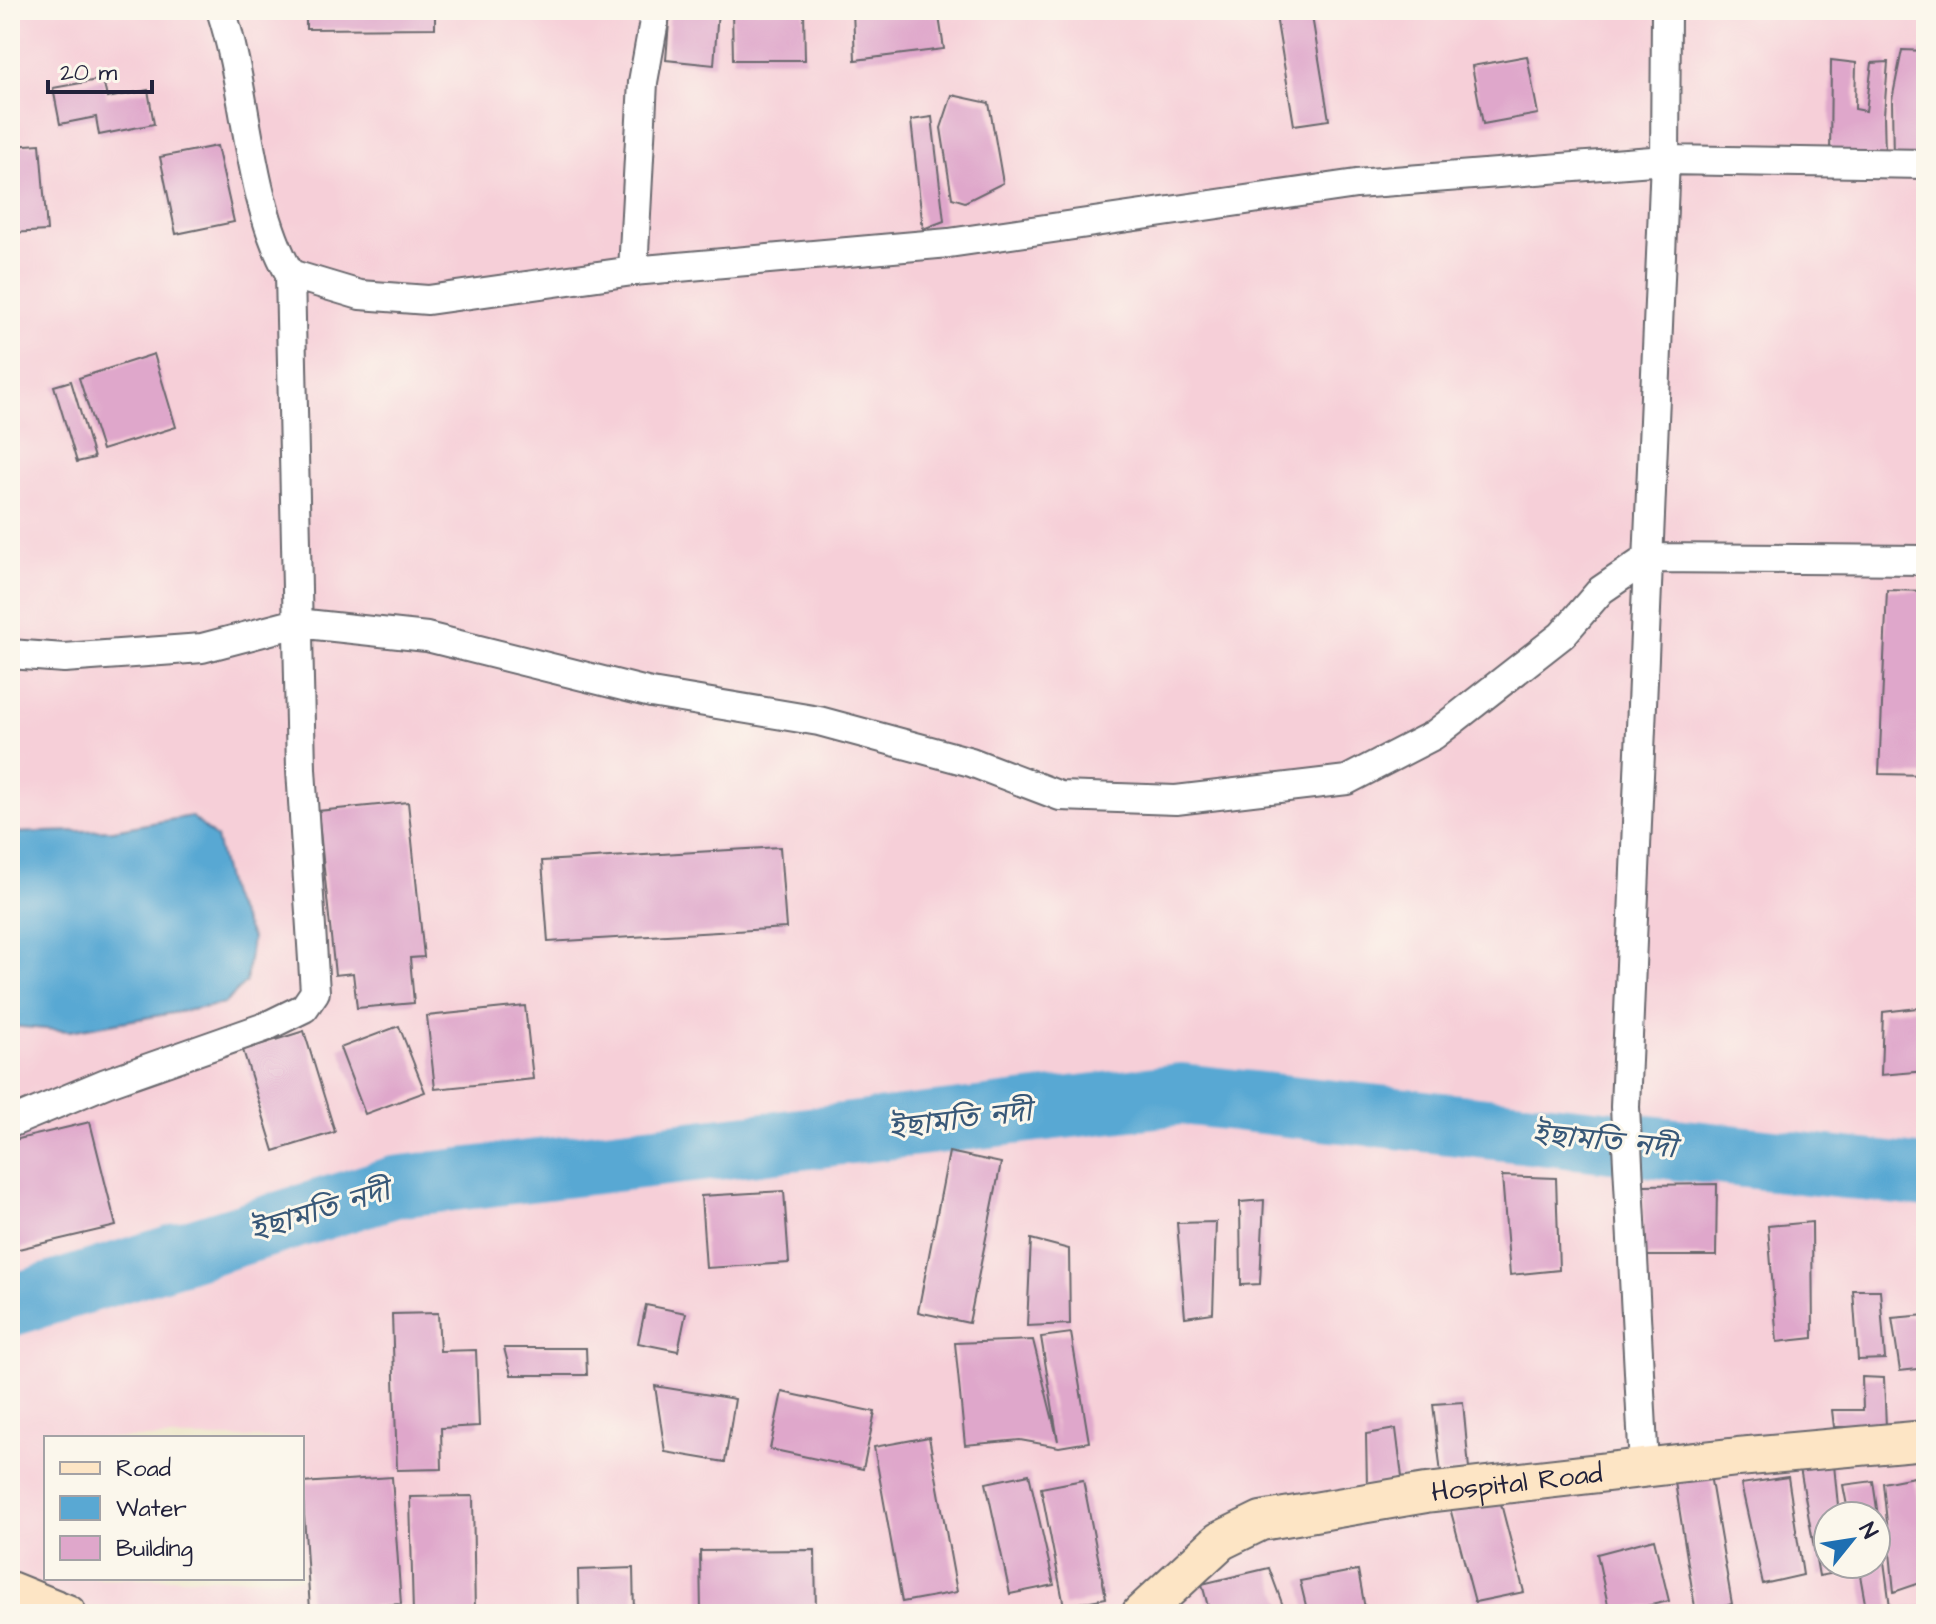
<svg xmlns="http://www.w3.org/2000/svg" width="1936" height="1624" font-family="'Architects Daughter','Noto Sans Bengali',sans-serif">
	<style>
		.built { fill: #f6cfd8; fill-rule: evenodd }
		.water { fill: #59a8d3; stroke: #3e6587; stroke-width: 2 }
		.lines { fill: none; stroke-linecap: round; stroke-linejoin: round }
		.river { stroke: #59a8d3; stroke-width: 62 }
		.building { fill: #dfa7cb }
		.minor-casing { stroke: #69676d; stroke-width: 32 }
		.secondary-casing { stroke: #69676d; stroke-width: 42 }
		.minor { stroke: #fff; stroke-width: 28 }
		.secondary { stroke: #fde5c5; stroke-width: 38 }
		.labels { text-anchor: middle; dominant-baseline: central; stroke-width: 6; stroke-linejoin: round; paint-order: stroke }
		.street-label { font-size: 28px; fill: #22223b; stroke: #fbf7ec }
		.water-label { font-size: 30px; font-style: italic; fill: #385878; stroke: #fbf7ec }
	</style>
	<rect width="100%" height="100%" fill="#fbf7ec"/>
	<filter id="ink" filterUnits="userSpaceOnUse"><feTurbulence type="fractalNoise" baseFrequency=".0125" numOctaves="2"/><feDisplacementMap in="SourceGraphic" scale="16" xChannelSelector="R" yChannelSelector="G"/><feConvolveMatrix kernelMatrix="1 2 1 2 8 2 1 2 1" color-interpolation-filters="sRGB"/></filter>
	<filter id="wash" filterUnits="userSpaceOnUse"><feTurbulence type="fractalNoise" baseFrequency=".006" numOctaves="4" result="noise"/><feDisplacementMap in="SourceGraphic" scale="32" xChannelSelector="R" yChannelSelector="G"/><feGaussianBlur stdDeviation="1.8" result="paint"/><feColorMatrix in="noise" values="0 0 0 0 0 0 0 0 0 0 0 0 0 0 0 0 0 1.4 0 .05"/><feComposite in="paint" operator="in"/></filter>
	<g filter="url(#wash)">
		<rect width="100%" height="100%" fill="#ede7ca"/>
		<!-- built -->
		<path class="built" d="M10 10H1926V1614H10ZM46 1438H302V1578H46ZM1828 1516H1876V1564H1828Z"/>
		<!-- water -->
		<path class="water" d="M191 816 216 838 230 896 252 938 246 982 224 1004 70 1031 10 1026V833L113 830Z"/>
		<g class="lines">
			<!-- river -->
			<path class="river" d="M10 1306 394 1187 1181 1094 1926 1177"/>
		</g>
		<g id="blocks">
			<!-- building -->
			<path class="building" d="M306 10H435V28L306 29Z
				M670 10H718L714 65 666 60Z
				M732 10H804L805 60H733Z
				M853 10H938L944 49 855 60Z
				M1275 10H1311L1329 120 1294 125Z
				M1902 50 1926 51V156L1893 159 1892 100Z
				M1527 56 1538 114 1483 124 1472 66Z
				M1831 60 1856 63 1855 109 1866 111 1872 63 1888 62 1884 115 1885 156 1830 159Z
				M103 79 107 98 148 90 154 124 99 135 96 117 60 124 53 88Z
				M952 95 989 103 1003 183 965 202 952 198 941 128Z
				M932 117 944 221 923 229 911 120Z
				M40 144 47 231 10 233V146Z
				M217 146 234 222 176 234 160 157Z
				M154 354 176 427 102 450 79 378Z
				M71 381 94 458 77 462 54 386Z
				M1887 590 1926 591V775L1879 774Z
				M408 802 424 957 410 958 414 1003 357 1008 353 973 335 975 318 811Z
				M780 847 786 928 548 942 542 861Z
				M525 1006 533 1079 435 1089 427 1016Z
				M1926 1007V1071L1881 1075 1883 1012Z
				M399 1026 425 1092 365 1114 340 1048Z
				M304 1031 335 1132 274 1151 243 1050Z
				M90 1122 116 1226 10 1251V1141Z
				M949 1152 1001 1163 969 1323 918 1312Z
				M1502 1176 1556 1178 1559 1270 1510 1275Z
				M1717 1184 1716 1256H1643L1644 1185Z
				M784 1191 789 1263 706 1268 701 1196Z
				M1264 1200 1260 1284 1241 1285 1240 1202Z
				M1216 1222 1213 1313 1185 1317 1177 1223Z
				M1812 1222 1813 1338 1777 1342 1768 1226Z
				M1031 1239 1069 1249 1070 1324 1027 1326Z
				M1853 1290H1880L1885 1359 1858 1360Z
				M646 1305 686 1313 678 1351 638 1343Z
				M438 1313 440 1351 476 1350 479 1426 441 1428 442 1469 397 1470 392 1314Z
				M1926 1315V1368L1900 1371 1892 1318Z
				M1071 1333 1089 1442 1059 1447 1020 1440 965 1445 955 1343 1033 1340 1058 1441 1041 1337Z
				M504 1348H586L587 1375H511Z
				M1862 1377 1884 1378 1886 1427H1834L1832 1410H1863Z
				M655 1386 735 1399 725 1462 665 1452Z
				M782 1392 875 1412 863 1469 770 1449Z
				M1463 1402 1469 1469 1441 1474 1433 1404Z
				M1396 1429 1402 1477 1367 1486 1366 1434Z
				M929 1437 957 1592 902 1602 874 1447Z
				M1834 1465 1839 1516H1828V1564H1844L1845 1571 1819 1576 1800 1468Z
				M1029 1474 1054 1585 1010 1594 986 1483Z
				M1710 1475 1732 1604 1696 1614 1674 1476Z
				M392 1477 401 1604 310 1610 302 1483Z
				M1788 1477 1803 1575 1763 1584 1741 1484Z
				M1914 1477 1926 1544V1581L1894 1592 1883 1483Z
				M1083 1480 1106 1598 1064 1606 1041 1488Z
				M1873 1481 1878 1516 1891 1614H1867L1858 1564H1876V1516H1849L1843 1485Z
				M473 1496 475 1614H413L410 1497Z
				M1500 1500 1524 1592 1475 1602 1450 1508Z
				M1654 1539 1669 1601 1610 1614 1597 1554Z
				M815 1550 816 1614H701L700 1551Z
				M633 1568 634 1614H579L578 1570Z
				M1269 1568 1286 1614H1210L1202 1584Z
				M1358 1570 1366 1614H1308L1300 1581Z
				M1926 1606V1614H1906L1905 1608Z"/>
		</g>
	</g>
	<g filter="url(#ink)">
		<use href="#blocks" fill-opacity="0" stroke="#69676d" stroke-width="2"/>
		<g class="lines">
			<defs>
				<path id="minor" d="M221 10C248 91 247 199 290 274L360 295 428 300 633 271 949 243 1356 184 1665 160 1926 164
					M633 271 643 82 656 10
					M10 654 64 658 202 648 297 623 427 637 651 693 819 721 971 762 1060 796 1176 800 1347 780 1434 735 1562 635 1601 590 1648 558 1926 560
					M10 1123 106 1083 265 1027 304 1008 315 992 301 769 290 274
					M1644 1467 1625 1107 1665 160 1666 10"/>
				<g id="secondary">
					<path d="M10 1591 67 1614"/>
					<path id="s1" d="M1141 1614 1220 1541 1261 1521 1426 1493 1738 1457 1926 1440"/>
				</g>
			</defs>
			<!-- minor casing -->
			<use href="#minor" class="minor-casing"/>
			<!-- secondary casing -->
			<use href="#secondary" class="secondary-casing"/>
			<!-- minor -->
			<use href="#minor" class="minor"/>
			<!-- secondary -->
			<use href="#secondary" class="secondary"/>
		</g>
	</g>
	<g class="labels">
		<!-- street labels -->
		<g class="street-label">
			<text stroke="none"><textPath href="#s1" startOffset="412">Hospital Road</textPath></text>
		</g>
		<!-- water labels -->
		<g class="water-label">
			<text transform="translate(960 1120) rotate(-7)">ইছামতি নদী</text>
			<text transform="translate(1604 1141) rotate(6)">ইছামতি নদী</text>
			<text transform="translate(320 1211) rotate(-17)">ইছামতি নদী</text>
		</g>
	</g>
	<!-- margin -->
	<rect width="1936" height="1624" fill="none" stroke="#fbf7ec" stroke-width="40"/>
	<!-- legend -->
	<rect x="44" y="1436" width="260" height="144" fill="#fbf7ec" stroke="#a4a2a5" stroke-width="2"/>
	<rect x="60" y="1462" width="40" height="12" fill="#fde5c5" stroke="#a4a2a5" stroke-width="2"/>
	<text x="116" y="1476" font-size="24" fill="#22223b">Road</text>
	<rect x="60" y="1496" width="40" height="24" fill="#59a8d3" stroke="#a4a2a5" stroke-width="2"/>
	<text x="116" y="1516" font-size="24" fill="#22223b">Water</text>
	<rect x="60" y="1536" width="40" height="24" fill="#dfa7cb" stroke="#a4a2a5" stroke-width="2"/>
	<text x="116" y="1556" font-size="24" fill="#22223b">Building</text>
	<!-- north arrow -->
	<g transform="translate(1852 1540) rotate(60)"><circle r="38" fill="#fbf7ec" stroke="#a4a2a5" stroke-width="2"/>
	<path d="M0-6L14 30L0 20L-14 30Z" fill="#1f6fb2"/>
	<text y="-12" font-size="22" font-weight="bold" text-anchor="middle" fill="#22223b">N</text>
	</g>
	<!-- scale -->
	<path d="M48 80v12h104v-12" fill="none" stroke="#22223b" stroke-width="4"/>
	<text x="60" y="80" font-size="24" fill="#22223b" stroke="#fbf7ec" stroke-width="6" paint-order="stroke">20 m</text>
</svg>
